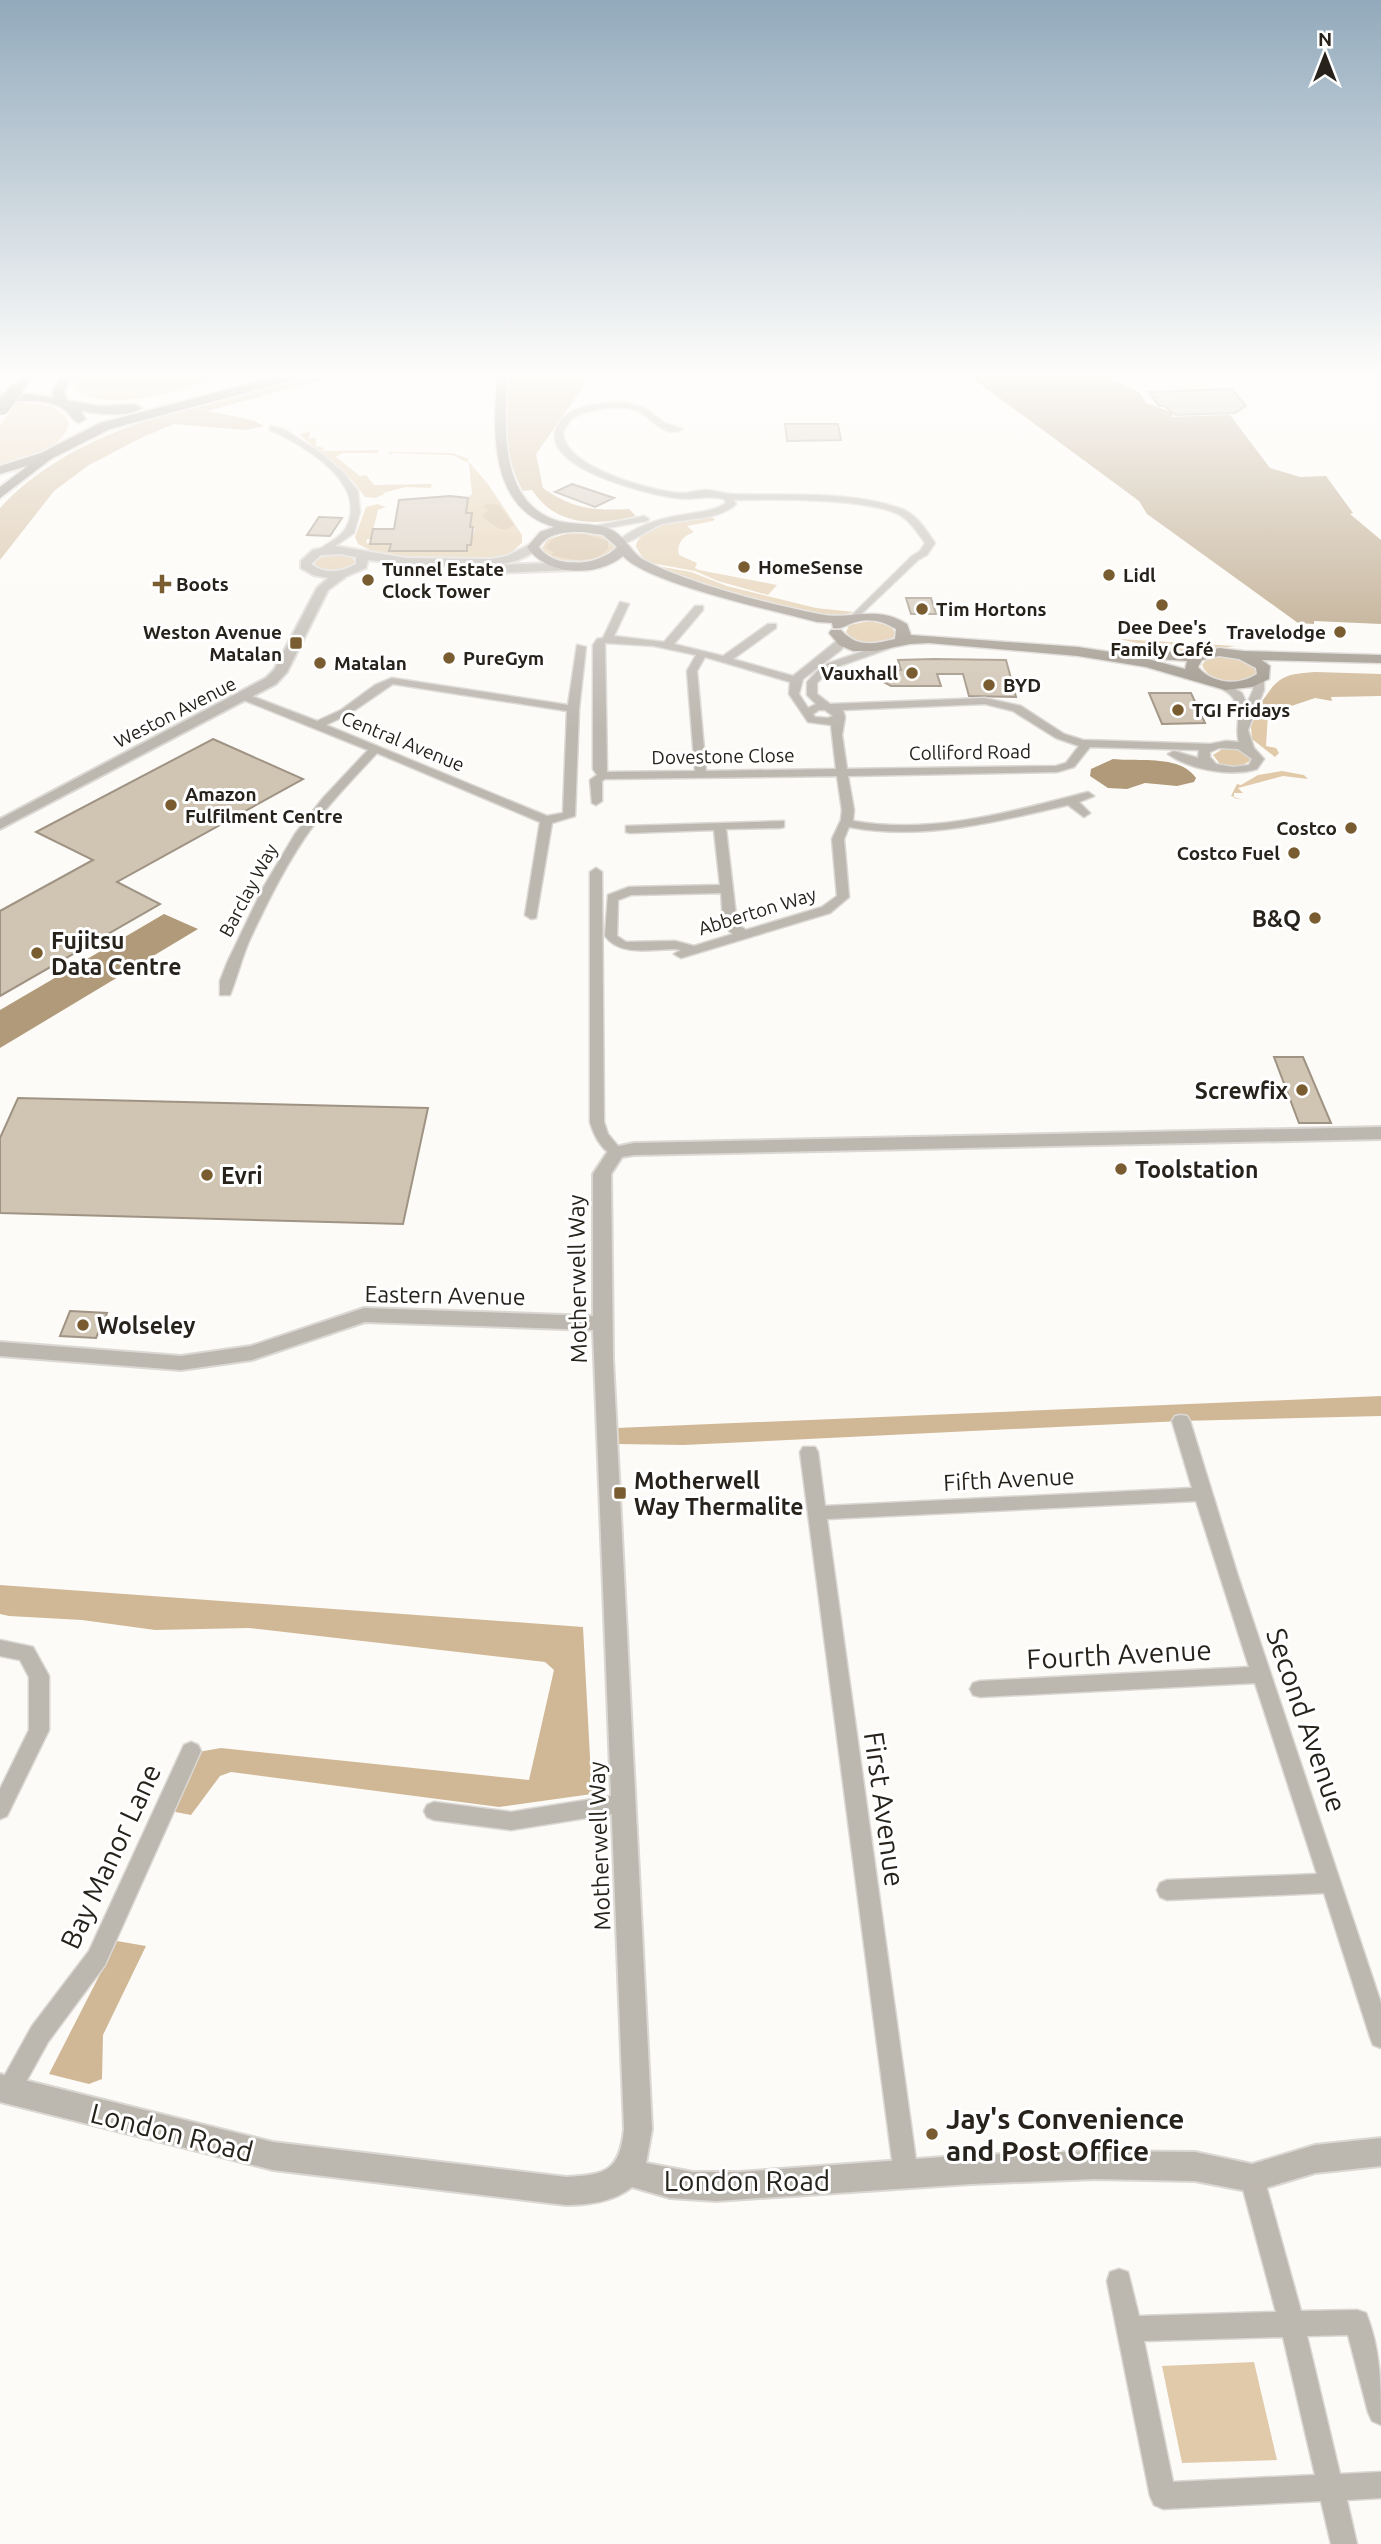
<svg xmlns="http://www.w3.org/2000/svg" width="1381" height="2544" font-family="Ubuntu,sans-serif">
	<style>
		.green { fill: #e1caa9 }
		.forest { fill: #d0b897 }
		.water { fill: #b19a79 }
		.building { fill: #d0c4b3; stroke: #9f9383; stroke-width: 2 }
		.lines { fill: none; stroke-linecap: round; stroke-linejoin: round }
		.minor-casing { stroke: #dbd8d4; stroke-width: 3 }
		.tertiary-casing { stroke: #dbd8d4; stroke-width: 4 }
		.secondary-casing { stroke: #dbd8d4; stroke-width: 3 }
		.primary-casing { stroke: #dbd8d4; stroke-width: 4 }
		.trunk-casing { stroke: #dbd8d4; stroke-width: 4 }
		.minor { fill: #bcb7af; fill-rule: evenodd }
		.tertiary { fill: #bcb7af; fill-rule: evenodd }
		.secondary { fill: #9d958a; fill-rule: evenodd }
		.primary { fill: #877d70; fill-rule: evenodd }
		.trunk { fill: #7e7365; fill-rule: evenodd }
		.trunk-bridge-casing { stroke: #dbd8d4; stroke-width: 16; stroke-linecap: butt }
		.trunk-bridge { stroke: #7e7365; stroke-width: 14 }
		.poi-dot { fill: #795c30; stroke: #fff; stroke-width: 2.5 }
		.labels { text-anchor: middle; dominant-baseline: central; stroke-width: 6; stroke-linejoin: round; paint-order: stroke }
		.far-poi-label { font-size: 19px; font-weight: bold; fill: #27231c; stroke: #fff; text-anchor: start }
		.far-street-label { font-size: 19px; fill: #27231c; stroke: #fff }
		.poi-label { font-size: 23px; font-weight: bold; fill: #27231c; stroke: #fff; text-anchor: start }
		.street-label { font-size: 23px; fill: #27231c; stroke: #fff }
		.near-street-label { font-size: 28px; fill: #27231c; stroke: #fff }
		.near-poi-label { font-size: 28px; font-weight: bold; fill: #27231c; stroke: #fff; text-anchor: start }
	</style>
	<rect width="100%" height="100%" fill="#fdfbf7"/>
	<!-- green -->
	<path class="green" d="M79 377H214C182 391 101 415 74 388Z
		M17 402 52 406 67 418 69 425C60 452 24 459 0 466V426Z
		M317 430 310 432 309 438H316V446L324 448 323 451 379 450 376 455 375 453H342L336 457 360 476 366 475 374 485 432 484 431 488 406 487 383 493 385 494 375 498 365 497 352 480 299 434Z
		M389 452 452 453 470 459 467 460 488 484 522 535V543L507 556 488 559 394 556 378 554 358 544 355 537 366 507 377 504 386 507 378 510 371 539H367L366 543 391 544 389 551H467V545L471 544 475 528 469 527 472 513H466L468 498 472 494 469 463 452 455 392 453 390 456Z
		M711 517 715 519 713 521 687 526 694 532C683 536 676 544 679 555L697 563 695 568 699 570 777 585 768 595 718 581 695 571 651 563 643 558 636 547C638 524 692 518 711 517Z
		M579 531 610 538 615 548C601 567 554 570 542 548L548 539Z
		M342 553 352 556 355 563C343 572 327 574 315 565L316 560 329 554Z
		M663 567 691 572 727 586 816 608 854 612C814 626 704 584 661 568Z
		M870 621 891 626 896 634 894 637C880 646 856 646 846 632L849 625Z
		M1120 639 1235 646C1204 652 1175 655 1144 648L1145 645Z
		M1216 656 1236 657 1256 666 1258 673C1245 687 1209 684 1202 665L1206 660Z
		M1259 706 1268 714 1266 746 1276 748 1279 753 1275 757 1252 739 1251 727Z
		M1224 748 1236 749 1249 755 1250 761 1239 767 1220 764 1213 755Z
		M1282 771 1304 775 1308 779 1283 776 1238 788 1243 793H1234V798L1243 800 1231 796 1237 784 1241 785 1258 775Z
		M1254 2362 1277 2460 1182 2463 1162 2366Z"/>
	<!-- forest -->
	<path class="forest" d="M320 377H332L207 411 252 420 264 426 245 430 174 424 143 437 89 465 54 491 0 560V508C78 423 212 401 320 377Z
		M509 377H586L581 390 536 454 543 488C572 509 595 511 629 509L636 516C597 526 556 527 532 490L523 491C501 452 508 420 509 377Z
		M487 503 499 505 514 525C502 535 491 524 482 515L489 510 482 507Z
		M581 533 608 541V549C594 565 569 560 552 555L554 552 546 548C552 534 567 534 581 533Z
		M1316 672 1381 674V696L1331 697 1332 701 1315 698 1268 714 1259 706C1278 677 1282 674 1316 672Z
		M1381 1396V1416L1181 1421 684 1445 616 1444V1428Z
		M0 1585 583 1627 592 1794 499 1807 231 1772 220 1776 191 1815 170 1811 198 1752 221 1748 529 1780 554 1670 545 1662 249 1628 155 1630 82 1620 9 1616 0 1614Z
		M117 1941 146 1946 103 2035 102 2079 89 2084 49 2074Z"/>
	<!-- water -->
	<path class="water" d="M971 377H1107L1139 392 1146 403 1171 412 1173 415 1170 417 1230 415 1270 468 1300 477 1326 476 1353 513 1350 514 1381 540V624L1314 621V624L1298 623 1147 514 1139 501Z
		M1113 759C1136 762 1180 754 1196 778L1194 782 1177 786 1145 783 1127 789 1108 788 1090 776 1091 769Z
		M164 914 198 929 0 1048V1010Z"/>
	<!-- building -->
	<path class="building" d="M1232 389 1246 406 1235 413 1176 415 1164 406H1159L1149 392Z
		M785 424H838L841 440 787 441Z
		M572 484 614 498 595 507 555 492Z
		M450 496 468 498 466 513H472L470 527H473L471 545H467V551H389L391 544H370L373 529H394L399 500Z
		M319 517 342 518 330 536 307 535Z
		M906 598H931L936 614H911Z
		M934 659 1006 660 1016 697 969 696 963 674H937L941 686H891L872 676 901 670 898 660Z
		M1149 693H1191L1205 723 1162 724Z
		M213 739 303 779 117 882 160 904 0 996V911L93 860 36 832Z
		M1274 1057H1303L1331 1123H1299Z
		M18 1098 428 1108 403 1224 0 1213V1138Z
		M70 1311 107 1313 96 1338 60 1336Z"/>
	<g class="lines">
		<defs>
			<path id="minor" d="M624 403 643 407 665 423 683 429C665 440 651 416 636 410 619 404 586 409 571 419L563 432C563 467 651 491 679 493 688 494 697 490 706 490 715 490 723 494 732 494 785 496 851 490 902 509 917 515 926 530 935 543L927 555 918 560 854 621 849 618 912 556 920 551 925 543C918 533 911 522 900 515 868 498 772 499 734 500L736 504C718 521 686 518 663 524 650 528 629 545 619 544V540C638 525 658 519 682 515 697 512 713 512 726 503L724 499C707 494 693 501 676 498 650 495 531 466 559 423 571 404 604 403 624 403Z
				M270 426 285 430 321 453 343 472 358 491 360 512 354 533 324 554 316 552C325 544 341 538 346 528 370 483 303 445 270 430Z
				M644 516 649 519 647 521 590 531 585 528Z
				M620 602 629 604 614 636 664 642 695 606H703V610L674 644 723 656 768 624H776V628L733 659 793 676 839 639H847L848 641 841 650 803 679 799 694 808 708 816 704 807 695V682L823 665 887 643 892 646 891 648 831 669 817 683V694L830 704 985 698 1021 706 1064 734 1083 740 1210 744 1226 741 1239 742C1234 727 1244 712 1233 698 1230 692 1220 689 1215 684L1224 682 1242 693 1247 704 1253 690 1254 681 1259 678 1264 681V690L1248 730 1254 748 1264 759 1257 769C1232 777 1190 770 1168 754L1174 751 1198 758 1199 750 1090 747 1074 767 1057 772 848 776 854 810 853 821C932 835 1011 812 1088 792L1094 796 1079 802 1090 813 1084 817 1068 805C995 822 924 841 849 827L844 839 849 897 830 913 681 958 674 954 681 950 675 949C652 949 620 957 605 936L608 895 629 887 720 885 714 830 630 833 626 832V826L784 821V827L780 828 726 829 737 924 746 930 822 907 837 896 832 839 841 820 842 810 837 776 605 779 602 781V801L596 805 592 803 590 780 597 775 593 769V645L597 639 603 638ZM605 643 654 646 696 655 687 671 695 771 607 772ZM705 657 790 682 789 694 808 722 831 725 836 769 706 771 697 671ZM985 704 1013 711 1056 738 1079 746 1066 763 1056 766 847 769 842 735 845 717 843 710ZM819 710H825L833 716 828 718 815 717 813 714ZM1219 748 1238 749 1252 759 1249 765 1233 767 1216 764 1210 757V752ZM721 893C723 907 720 927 733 934L694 946 675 941 626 942 617 936 618 900 631 895Z
				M577 645 586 647 579 709 575 816 552 823 536 918 531 919 525 915 540 822 377 753C355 777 332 800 313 826 288 860 268 901 250 939 242 957 237 978 230 995H220V981L227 963 263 888 295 834 323 798 368 750 241 699V695H249L317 721 341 710 375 685 392 678 568 705ZM393 684 567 711 563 813 547 816 326 725 349 714Z
				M596 868 602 872 604 1122 608 1134 623 1152 616 1157C602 1151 594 1136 590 1122V872Z
				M1181 1415 1187 1416 1190 1421 1238 1576 1381 2003V2048L1373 2045 1370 2037 1324 1893 1167 1900 1160 1897 1157 1890 1160 1883 1167 1880 1317 1874 1255 1683 980 1697 973 1695 970 1689 973 1683 980 1681 1249 1667 1196 1501 827 1519 918 2175 914 2183 906 2187 898 2183 894 2175 800 1452 803 1447H815L818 1452 825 1506 1192 1488 1172 1421 1175 1416Z
				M0 1640 33 1647 49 1676V1730L7 1816 0 1819V1789L29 1730V1677L20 1660 0 1656Z
				M191 1742 198 1745 201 1751 105 1965 48 2042 17 2098 9 2101 1 2098V2082L32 2026 89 1951 184 1745Z
				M624 1794 631 1797 634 1803 631 1809 624 1812 511 1830 434 1820 427 1817 424 1811 427 1805 434 1802 511 1812Z
				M1252 2166 1260 2170 1264 2178 1301 2311 1357 2310 1366 2313C1381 2350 1381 2386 1381 2425L1372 2421 1368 2412 1348 2335 1307 2336 1340 2474 1381 2472V2498L1347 2500 1357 2544H1331L1321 2501 1163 2509 1154 2505 1150 2496 1107 2281 1110 2272 1119 2269 1128 2272 1139 2316 1276 2312 1240 2178 1244 2170ZM1283 2337 1315 2475 1173 2482 1144 2341Z"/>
			<path id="tertiary" d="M533 543 539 547C528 558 512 563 496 565L576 562 582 566 576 570 496 573 490 569 496 565 423 566 368 560 366 568 347 576 328 590 287 672 276 684 0 829V819L266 678 274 670 317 588 328 578 313 575 301 568V561L313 550 336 546 406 558 491 559 507 556ZM341 554 356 557V564C342 572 325 575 311 564L321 555Z
				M1381 1127V1139L634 1155 622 1157 611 1174 613 1358 652 2129 646 2163 693 2172H739L971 2155 1095 2151 1195 2152 1252 2164 1315 2145 1381 2138V2166L1315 2173 1252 2192 1195 2181 1095 2179 971 2184 716 2201 670 2198 632 2187C613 2202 589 2205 566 2205L273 2170 0 2102V2074L273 2142 566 2177C606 2175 620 2171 624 2129L593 1330 365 1322 252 1360 181 1370 0 1356V1342L181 1356 251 1346 364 1308 593 1316V1174L610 1148 634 1143Z"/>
			<path id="secondary" d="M497 377H507C505 422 499 494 548 517 568 527 591 521 610 529 626 536 631 554 646 561 693 585 766 603 819 614 851 621 875 604 907 624L911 635 1078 647 1137 656 1185 669 1187 661 1157 659 1150 655 1157 651 1196 653 1219 648 1244 651 1381 655V663L1262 660 1270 666 1269 679 1252 687 1225 690 1146 667 1078 656 929 643 910 644 875 651H853L839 645 829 633 831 630H841C857 648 874 644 895 639L896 629C882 620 865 617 850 624 843 627 841 629 833 628L832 623 817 622C776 611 648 584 623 556 597 578 546 576 527 547L540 532 554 527C489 508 493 432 497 377ZM583 532 603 535 617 547C599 566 555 570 539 547 549 532 566 532 583 532ZM1219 656 1239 659 1256 668 1257 674C1239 686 1212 684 1198 667L1202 660Z"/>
			<path id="primary" d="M276 377H295L294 380 110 429 51 459 0 474V466L41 453 100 423Z
				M32 394 100 406 135 404 142 408C128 418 98 414 81 411L86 419 79 423C71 420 70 413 62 408 45 398 20 401 0 403V395Z"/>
			<path id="trunk" d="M21 377H33L20 394H10L9 391Z
				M62 377H74L64 391 68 402 61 406 54 402 52 391Z
				M46 452 53 456 51 459 0 498V487Z"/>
		</defs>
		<!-- minor casing -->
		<use href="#minor" class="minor-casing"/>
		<!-- tertiary casing -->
		<use href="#tertiary" class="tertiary-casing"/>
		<!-- secondary casing -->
		<use href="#secondary" class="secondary-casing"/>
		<!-- primary casing -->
		<use href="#primary" class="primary-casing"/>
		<!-- trunk casing -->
		<use href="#trunk" class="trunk-casing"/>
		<!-- minor -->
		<use href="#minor" class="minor"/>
		<!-- tertiary -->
		<use href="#tertiary" class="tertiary"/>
		<!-- secondary -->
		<use href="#secondary" class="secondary"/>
		<!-- primary -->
		<use href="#primary" class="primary"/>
		<!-- trunk -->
		<use href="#trunk" class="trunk"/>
		<defs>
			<path id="trunk-bridge" d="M2 408 15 391"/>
		</defs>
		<!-- trunk-bridge casing -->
		<use href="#trunk-bridge" class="trunk-bridge-casing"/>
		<!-- trunk-bridge -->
		<use href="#trunk-bridge" class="trunk-bridge"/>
	</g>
	<!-- sky -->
	<linearGradient id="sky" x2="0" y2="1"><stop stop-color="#92aabc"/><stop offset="0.51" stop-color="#fefdfb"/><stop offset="1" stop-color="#fefdfb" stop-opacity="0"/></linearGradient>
	<rect width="1381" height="733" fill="url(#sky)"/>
	<!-- markers -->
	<g class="poi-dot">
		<circle cx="744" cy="567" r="7"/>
		<circle cx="1109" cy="575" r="7"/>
		<circle cx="368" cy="580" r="7"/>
		<path d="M158.5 573.5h7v7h7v7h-7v7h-7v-7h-7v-7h7z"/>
		<circle cx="1162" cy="605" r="7"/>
		<circle cx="922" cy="609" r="7"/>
		<circle cx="1340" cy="632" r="7"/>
		<rect x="289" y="636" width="14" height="14" rx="3.5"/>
		<circle cx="449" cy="658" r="7"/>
		<circle cx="320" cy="663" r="7"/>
		<circle cx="912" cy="673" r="7"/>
		<circle cx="989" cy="685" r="7"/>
		<circle cx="1178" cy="710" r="7"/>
		<circle cx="171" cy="805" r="7"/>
		<circle cx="1351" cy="828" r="7"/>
		<circle cx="1294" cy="853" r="7"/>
		<circle cx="1315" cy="918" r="7"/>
		<circle cx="37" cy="953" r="7"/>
		<circle cx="1302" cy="1090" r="7"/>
		<circle cx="1121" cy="1169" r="7"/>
		<circle cx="207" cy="1175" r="7"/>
		<circle cx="83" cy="1325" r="7"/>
		<rect x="613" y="1486" width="14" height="14" rx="3.5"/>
		<circle cx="932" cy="2134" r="7"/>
	</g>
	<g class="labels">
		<!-- far-poi labels -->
		<g class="far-poi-label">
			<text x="758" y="567">HomeSense</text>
			<text x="382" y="569">Tunnel Estate<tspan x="382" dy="22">Clock Tower</tspan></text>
			<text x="1123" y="575">Lidl</text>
			<text x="176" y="584">Boots</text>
			<text x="936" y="609">Tim Hortons</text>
			<text x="1162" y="627" text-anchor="middle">Dee Dee's<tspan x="1162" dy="22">Family Café</tspan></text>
			<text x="282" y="632" text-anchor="end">Weston Avenue<tspan x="282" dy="22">Matalan</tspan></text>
			<text x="1326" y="632" text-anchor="end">Travelodge</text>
			<text x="463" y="658">PureGym</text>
			<text x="334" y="663">Matalan</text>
			<text x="898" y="673" text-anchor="end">Vauxhall</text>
			<text x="1003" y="685">BYD</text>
			<text x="1192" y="710">TGI Fridays</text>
			<text x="185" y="794">Amazon<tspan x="185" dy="22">Fulfilment Centre</tspan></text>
			<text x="1337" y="828" text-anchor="end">Costco</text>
			<text x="1280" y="853" text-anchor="end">Costco Fuel</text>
		</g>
		<!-- far-street labels -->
		<g class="far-street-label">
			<text transform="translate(175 712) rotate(-27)">Weston Avenue</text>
			<text transform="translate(403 741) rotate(22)">Central Avenue</text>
			<text transform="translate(970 752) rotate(-1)">Colliford Road</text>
			<text transform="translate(723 756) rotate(-1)">Dovestone Close</text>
			<text transform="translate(248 890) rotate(-62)">Barclay Way</text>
			<text transform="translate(757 911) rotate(-17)">Abberton Way</text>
		</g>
		<!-- poi labels -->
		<g class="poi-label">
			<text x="1301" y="918" text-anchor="end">B&amp;Q</text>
			<text x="51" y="940">Fujitsu<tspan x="51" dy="26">Data Centre</tspan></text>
			<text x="1288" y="1090" text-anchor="end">Screwfix</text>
			<text x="1135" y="1169">Toolstation</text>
			<text x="221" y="1175">Evri</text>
			<text x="97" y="1325">Wolseley</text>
			<text x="634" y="1480">Motherwell<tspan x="634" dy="26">Way Thermalite</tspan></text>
		</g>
		<!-- street labels -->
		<g class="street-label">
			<text transform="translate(577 1279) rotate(-91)">Motherwell Way</text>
			<text transform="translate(445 1295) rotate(1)">Eastern Avenue</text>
			<text transform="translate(1009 1479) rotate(-3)">Fifth Avenue</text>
			<text transform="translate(599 1846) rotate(-92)">Motherwell Way</text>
		</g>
		<!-- near-street labels -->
		<g class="near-street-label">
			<text transform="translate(1119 1654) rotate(-3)">Fourth Avenue</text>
			<text transform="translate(1307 1720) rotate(71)">Second Avenue</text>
			<text transform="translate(885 1809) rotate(82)">First Avenue</text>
			<text transform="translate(110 1856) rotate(-65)">Bay Manor Lane</text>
			<text transform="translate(172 2132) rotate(14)">London Road</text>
			<text x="747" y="2180">London Road</text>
		</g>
		<!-- near-poi labels -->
		<g class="near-poi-label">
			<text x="946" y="2118">Jay's Convenience<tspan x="946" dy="32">and Post Office</tspan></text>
		</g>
	</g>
	<!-- north arrow -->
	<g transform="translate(1325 56)" stroke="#ffffff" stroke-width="5" paint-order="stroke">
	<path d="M0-5L12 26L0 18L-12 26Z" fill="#27231c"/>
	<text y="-10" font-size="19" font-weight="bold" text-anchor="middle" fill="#27231c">N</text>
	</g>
</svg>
